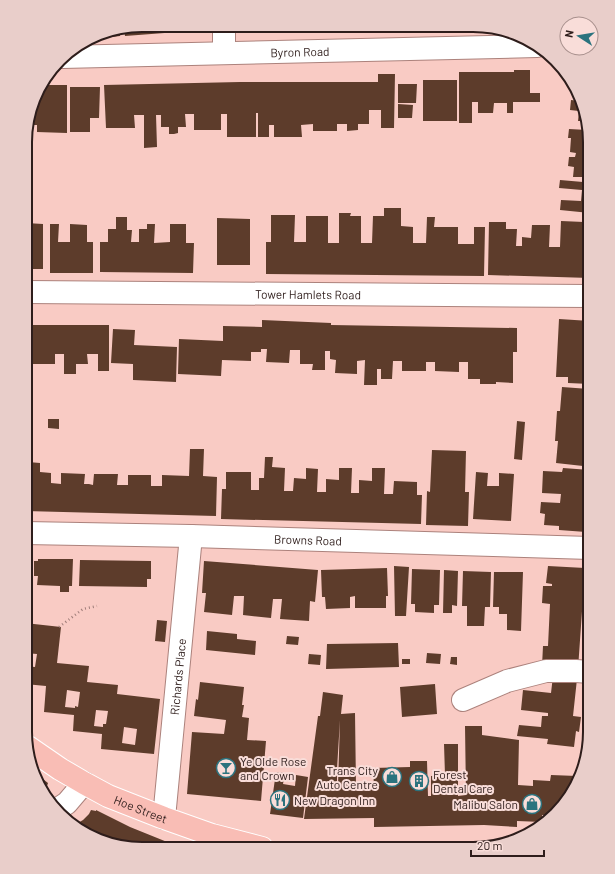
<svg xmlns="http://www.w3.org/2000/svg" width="615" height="874" font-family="Barlow,sans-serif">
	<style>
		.building { fill: #5d3c2b; fill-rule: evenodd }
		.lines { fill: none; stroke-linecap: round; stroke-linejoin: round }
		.minor-casing { stroke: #ac827c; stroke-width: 24 }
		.major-casing { stroke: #fff; stroke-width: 24 }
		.path { stroke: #9e7d79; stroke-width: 2.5; stroke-dasharray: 1 3; stroke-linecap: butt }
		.minor { stroke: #fff; stroke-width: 22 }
		.major { stroke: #f9bdb5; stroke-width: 22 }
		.labels { text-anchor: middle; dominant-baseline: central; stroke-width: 4; stroke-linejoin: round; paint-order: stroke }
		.street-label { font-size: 12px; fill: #2e1d1b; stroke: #f9ddd9 }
		.poi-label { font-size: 12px; fill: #2e1d1b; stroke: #f9ddd9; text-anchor: start }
		.rim { fill: none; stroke: #2e1d1b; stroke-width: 2 }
	</style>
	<rect width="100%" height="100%" fill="#f9cbc4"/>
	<!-- building -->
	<path class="building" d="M142 25H217V29L125 36 124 28Z
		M237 25H261L365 26 364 31 237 27Z
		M370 26H400V31H370Z
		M405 26H421V28H405Z
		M424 26H468V28H424Z
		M120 29V36L103 38V32L104 31Z
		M514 70H530V93H540V102H513V113H507V103H494L493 113H478V102H472V123H459V72H514Z
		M378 74H395L394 128H381V110H369V124H358V130L347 131V124H337V131H313V124L301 125 302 137H274V125H269V137H258V113H256V137H227V114H221V130H194V114H185L186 127H178V133L174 134H169V127H161V115H156L157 147 144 148V115H134L135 128H106L104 85 240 82H378Z
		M423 80H457V121H423Z
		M398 84H417L416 103H398Z
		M40 85H67V133L37 132V125H27Z
		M70 87H100L99 118H90V132H70Z
		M571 100 580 101 585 121H578L579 111 570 110Z
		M398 104 413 105 412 118H398Z
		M569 129 587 130 590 142V213L560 210 561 200 581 201 582 190 559 188 560 180 583 182V177H573L574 167 568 166 569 157H575L576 153 570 152 571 138H568Z
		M384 208H401V226L413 227V243H426L427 217H435L434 227H458V244H474V227H485L484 276 266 274V242H271V215H295L294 242H306V216H328V243H339V213H351L350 216H361V243H372L373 216H384Z
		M116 217H127V230H132L131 242H139V229H147V224H155L154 243 170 242V224H186V243H194L193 273 100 272V242H108V229H116Z
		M217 218 250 219V265H217Z
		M561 221 584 222 583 248H590V278L488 275 489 222H506V229H517L516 246H522V237L531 238 532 225H550L549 247H560Z
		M26 223 43 224V269H32V273H26Z
		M50 224H59L58 242H70V224L87 225V242H93V273H50Z
		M559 319 590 321V384L568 383V377H556Z
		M262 320 331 323V325L517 328V352H513V383L496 382V384H480V379H468V362H459V372L435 371V362H426V371H402V361H393L392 379H381V369H377V385H364L365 360 357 361V374L335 373 336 360 330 359V351H325V370H312L313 364H300V350H290L289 363 266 362 267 349H261V340V352H251V361L222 360 221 376 178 374 179 339 223 341V326L262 327Z
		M26 325H109V371H98V354H87L88 364H76V374H64V354H55V364H31V362L28 361V354H27Z
		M113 329 135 330 134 345 177 347 176 382 133 380V364L111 363Z
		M562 387 589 389 588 401 590 402V453L584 452 583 466 556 463 558 441H555L557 411H560Z
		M26 410H27V431H26Z
		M48 419H59V429L48 428Z
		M517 421 525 422 522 460 514 459Z
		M190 449H204L203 476 217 477 216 516 25 511V483H27L28 462 40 463V472L51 473V483L61 484V473L85 474 84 484H89L93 485 94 474H118L117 485H128V475H151V486H162V475L189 476Z
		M432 450 466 451 465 492H469L468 526 426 525 427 491 430 492Z
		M265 457H273L272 467 285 468 284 491H293L294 478 306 479V468L318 469 317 492H326V479L339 480V468H352L351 493H359V480L372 481V468H385L384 494H393L394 481 417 482V495H422L421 524 221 519 222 489H226V472H251V490H259V478H264Z
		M563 468 590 470 586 532 559 530V526L544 525 545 514 540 513 541 502 560 503 561 494 542 493 543 471 562 472Z
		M476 472 488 473 487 486H499V473L514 474 511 521 473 519Z
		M38 559H73L72 586H69V592H60V586L37 585 38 576H34V561H38Z
		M80 560 151 561V579H147V587L79 586Z
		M204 561 318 570 315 602 310 601 309 621 280 619 282 599H273L271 618 243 615 244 596H234L232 615 204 612 206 593H202Z
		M394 566 409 567 406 616H395Z
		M548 566 585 568 578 669 542 666 543 646H548L550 604 542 603 543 586H552V584L546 583Z
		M387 568 388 596H386V608H355V596L350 597V608L326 609 325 597H322L321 570Z
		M412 569 440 570 439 605H434V613L415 612V604H411Z
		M444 570 458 571 457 606 452 605V613H443Z
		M463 571 491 572 490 607H485L484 626H467V606H462Z
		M494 572H523L521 631 507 630V614H499V607H493Z
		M157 620 167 621 165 642 155 641Z
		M25 623 61 627 57 663 89 666 87 682 118 685 117 694 160 699 154 754 101 749 102 734 73 731 74 715 44 712 46 686 25 684V666L35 667 37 654 25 653ZM67 690 80 692 78 707 75 706V708L65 707ZM96 710 108 711 106 724H103V727L94 726ZM124 727 137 729 135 745 122 743Z
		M207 631 237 634V639L256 641 255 655 206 650Z
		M287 636 299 637 298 645 286 644Z
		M398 643 399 667 326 669 327 644Z
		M427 653 441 654 440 664 426 663Z
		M309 654 321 655 320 665 308 664Z
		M451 657H457V665L450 664Z
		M402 659H410V664H402Z
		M553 676 577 679 573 716 581 717 579 732 576 731 574 747 547 744 548 739 517 736 519 725 541 727 542 716H548V713L521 710 523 690 551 693Z
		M200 682 244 687 242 705H244L242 717 249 718 247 740 266 741 261 801 187 794 192 732 224 734 226 720 194 716 196 699 198 700Z
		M435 684 437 714 402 717 400 687Z
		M323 692 343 695 341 714 355 713 356 786H374L373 768 410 767V761H427L428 796H431V776L445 775 444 744H458V796L466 795 465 726H482V735L519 740 518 785 533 786V780L550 781 551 775 577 776 570 797 547 817V815H542V822L517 821V827L484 825 374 827V818L304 819 318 716H320ZM340 720 338 786H337V769Z
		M276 772 285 773 283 784 295 786 296 775 308 777 303 818 270 814Z
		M35 773 48 783 46 789 43 790 37 783Z
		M91 810 96 811V810L130 827 182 848H127L73 826 83 820 89 814Z"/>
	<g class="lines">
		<defs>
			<g id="minor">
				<path d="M224 53V25"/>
				<path id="s1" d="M62 57 537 46"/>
				<path id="s2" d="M26 292 590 296"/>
				<path id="s3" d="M25 533 191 536 590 548"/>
				<path d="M463 700 507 681 546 671H576L590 672"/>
				<path d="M58 809 67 803 84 783"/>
				<path id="s4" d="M164 818 191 536"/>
			</g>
			<g id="major">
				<path id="s5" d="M28 747 60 769 84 783 108 796 164 818 212 835 262 848"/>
			</g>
		</defs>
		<!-- minor casing -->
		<use href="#minor" class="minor-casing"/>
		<!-- major casing -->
		<use href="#major" class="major-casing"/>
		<!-- path -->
		<path class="path" d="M59 627 83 609 97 606"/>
		<!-- minor -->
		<use href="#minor" class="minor"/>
		<!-- major -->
		<use href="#major" class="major"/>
	</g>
	<!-- icons -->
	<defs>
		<symbol id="bar-ring" viewBox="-11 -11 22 22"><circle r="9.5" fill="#f9ddd9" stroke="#2b737e" stroke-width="1.5"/><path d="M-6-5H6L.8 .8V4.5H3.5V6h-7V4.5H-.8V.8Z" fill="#2b737e"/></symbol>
		<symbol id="shop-ring" viewBox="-11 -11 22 22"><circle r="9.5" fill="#f9ddd9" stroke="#2b737e" stroke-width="1.5"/><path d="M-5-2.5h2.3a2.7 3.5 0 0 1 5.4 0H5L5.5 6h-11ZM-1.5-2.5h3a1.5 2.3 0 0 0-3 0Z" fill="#2b737e"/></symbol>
		<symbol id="building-ring" viewBox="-11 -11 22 22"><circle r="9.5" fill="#f9ddd9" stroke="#2b737e" stroke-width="1.5"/><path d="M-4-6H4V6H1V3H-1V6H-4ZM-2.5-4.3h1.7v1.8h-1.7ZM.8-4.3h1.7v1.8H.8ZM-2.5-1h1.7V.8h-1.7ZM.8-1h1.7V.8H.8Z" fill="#2b737e"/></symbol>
		<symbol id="restaurant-ring" viewBox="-11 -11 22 22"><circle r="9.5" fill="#f9ddd9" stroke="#2b737e" stroke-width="1.5"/><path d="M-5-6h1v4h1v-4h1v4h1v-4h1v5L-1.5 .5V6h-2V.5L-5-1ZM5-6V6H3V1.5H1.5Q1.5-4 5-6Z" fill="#2b737e"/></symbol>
	</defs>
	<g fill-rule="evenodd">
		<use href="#bar-ring" x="215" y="757" width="22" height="22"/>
		<use href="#shop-ring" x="381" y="766" width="22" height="22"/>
		<use href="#building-ring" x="408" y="770" width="22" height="22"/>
		<use href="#restaurant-ring" x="269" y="789" width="22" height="22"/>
		<use href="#shop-ring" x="521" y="793" width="22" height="22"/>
	</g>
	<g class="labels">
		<!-- street labels -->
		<g class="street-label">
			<text stroke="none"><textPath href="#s1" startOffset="238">Byron Road</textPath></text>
			<text stroke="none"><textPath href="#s2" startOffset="282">Tower Hamlets Road</textPath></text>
			<text stroke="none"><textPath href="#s3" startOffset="283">Browns Road</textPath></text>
			<text stroke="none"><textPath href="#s4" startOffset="142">Richards Place</textPath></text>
			<text stroke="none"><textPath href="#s5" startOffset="129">Hoe Street</textPath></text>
		</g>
		<!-- poi labels -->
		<g class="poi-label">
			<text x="240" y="761">Ye Olde Rose<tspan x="240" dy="14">and Crown</tspan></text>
			<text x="378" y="770" text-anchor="end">Trans City<tspan x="378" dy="14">Auto Centre</tspan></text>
			<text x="433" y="774">Forest<tspan x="433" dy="14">Dental Care</tspan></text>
			<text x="294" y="800">New Dragon Inn</text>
			<text x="518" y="804" text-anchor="end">Malibu Salon</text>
		</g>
	</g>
	<!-- crop -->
	<path d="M0 0H615V874H0ZM142 32H473A110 110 0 0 1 583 142V732A110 110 0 0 1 473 842H142A110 110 0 0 1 32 732V142A110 110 0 0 1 142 32Z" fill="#e9ceca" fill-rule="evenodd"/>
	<path class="rim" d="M142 32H473A110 110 0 0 1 583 142V732A110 110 0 0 1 473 842H142A110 110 0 0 1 32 732V142A110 110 0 0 1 142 32Z"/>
	<!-- north arrow -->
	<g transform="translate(579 36) rotate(282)"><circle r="19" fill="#f9ddd9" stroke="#a8908d"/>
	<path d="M0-3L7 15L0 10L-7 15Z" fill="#2b737e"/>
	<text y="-6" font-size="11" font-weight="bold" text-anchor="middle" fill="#2e1d1b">N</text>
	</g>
	<!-- scale -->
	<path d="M471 850v6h73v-6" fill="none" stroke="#2e1d1b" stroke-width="2"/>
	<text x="477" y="850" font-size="12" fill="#2e1d1b" stroke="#f9ddd9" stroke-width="3" paint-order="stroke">20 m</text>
</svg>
